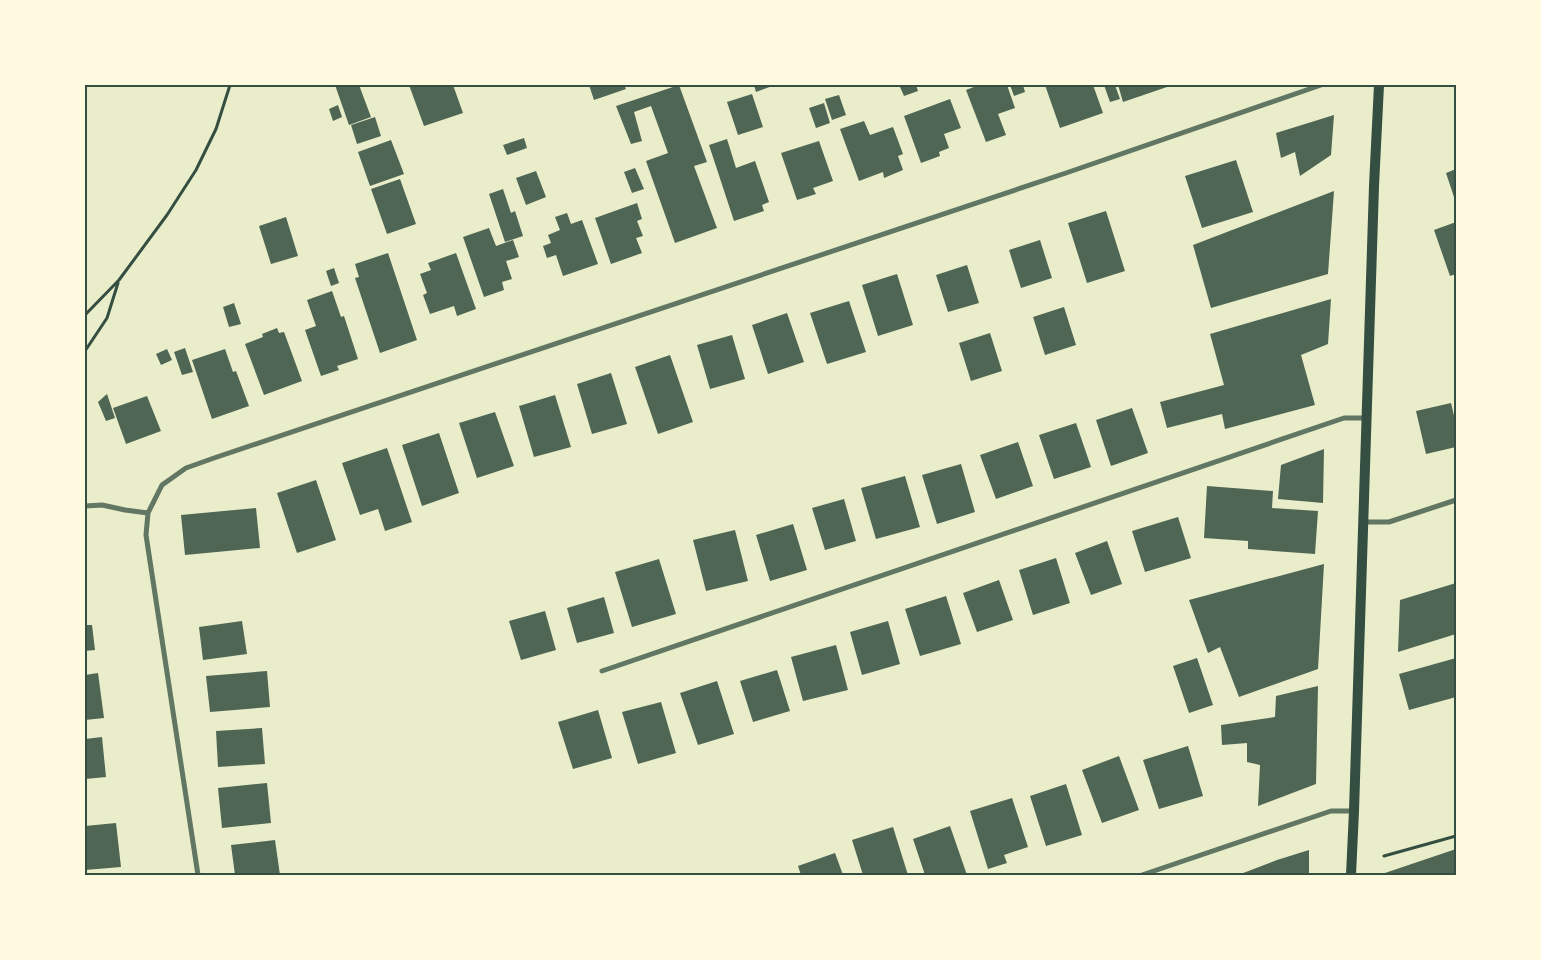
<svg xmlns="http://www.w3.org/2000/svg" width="1541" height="960" font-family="Roboto,sans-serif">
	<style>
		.building { fill: #4f6655 }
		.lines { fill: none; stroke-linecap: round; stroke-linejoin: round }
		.path { stroke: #344e41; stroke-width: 3 }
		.minor { stroke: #617663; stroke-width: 5 }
		.secondary { stroke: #344e41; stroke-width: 10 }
		.neatline { fill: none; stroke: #344e41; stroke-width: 2 }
	</style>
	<rect width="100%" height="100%" fill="#e9edc9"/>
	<!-- building -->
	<path class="building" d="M335 85H359L371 117 349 125Z
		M409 85H453L463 113 424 126Z
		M589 85H624L626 89 594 100Z
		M679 85 707 162 694 166 717 228 675 243 646 161 668 153 651 106 634 112 642 141 631 144 616 106Z
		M754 85H775L756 92Z
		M905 85H916L918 91 904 96 900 87Z
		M979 85H1007L1015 108 998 114 1006 135 986 142 966 90Z
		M1010 85H1023L1025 92 1014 96Z
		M1045 85H1093L1103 113 1060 128Z
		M1104 85H1115L1120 99 1110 102Z
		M1118 85H1167V87L1123 102Z
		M752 94 763 127 738 135 727 102Z
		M839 95 846 115 832 120 825 99Z
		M950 99 961 128 944 134 949 148 939 152 940 156 921 163 904 116Z
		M824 103 830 123 816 128 809 108Z
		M338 105 342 117 333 121 329 109Z
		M1334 115 1331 155 1300 176 1295 152 1281 158 1276 133Z
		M375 117 381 136 357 144 351 125Z
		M864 121 870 135 893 127 903 154 898 156 903 170 884 178 883 172 859 181 840 129Z
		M524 138 527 148 507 155 503 145Z
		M727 139 736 168 755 161 769 202 762 205 764 211 734 221 709 145Z
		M391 140 404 174 370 186 358 152Z
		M819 141 833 181 813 188 816 194 797 200 781 153Z
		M1236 160 1253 212 1202 228 1185 176Z
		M635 168 644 189 632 193 624 172Z
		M1456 169V203L1446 173Z
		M536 171 546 197 526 205 516 178Z
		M400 179 416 224 387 234 371 189Z
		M503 189 511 213 515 211 523 236 505 242 489 194Z
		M1334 191 1328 274 1211 308 1193 245Z
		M637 203 642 219 637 221 643 236 636 238 642 253 611 264 595 218Z
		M1106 211 1125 271 1087 283 1068 223Z
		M567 213 571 224 582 220 598 264 563 276 556 255 547 258 543 246 551 243 548 235 560 230 555 217Z
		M286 217 298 256 271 264 259 226Z
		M1456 222V274L1450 276 1434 230Z
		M489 228 496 246 513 240 519 257 506 261 512 279 502 282 504 290 484 297 463 237Z
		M1040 240 1052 278 1021 288 1009 250Z
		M388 253 417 340 380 353 355 278 359 277 355 264Z
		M456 253 476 309 457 316 454 306 430 314 423 295 427 293 420 274 431 270 428 263Z
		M967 265 979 303 948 312 936 275Z
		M334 268 339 283 331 286 326 271Z
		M897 274 913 325 878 336 862 285Z
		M332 291 341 317 344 316 358 359 337 366 339 370 321 376 305 330 316 326 307 300Z
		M1331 299 1328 344 1301 355 1315 405 1225 429 1222 414 1167 428 1160 402 1224 385 1210 334Z
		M849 301 866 352 827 364 810 313Z
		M234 303 241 324 229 327 223 307Z
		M1064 307 1076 345 1045 355 1033 317Z
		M787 313 804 362 768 374 752 325Z
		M277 328 279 333 284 332 302 381 264 395 245 344 263 337 262 334Z
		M990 333 1002 371 971 381 959 343Z
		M732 335 745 379 710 389 697 345Z
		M185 348 193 372 182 375 174 352Z
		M167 349 172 360 161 365 156 354Z
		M225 349 233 372 236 371 249 406 212 419 192 360Z
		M670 355 693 422 658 434 635 367Z
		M611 373 627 424 592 434 577 384Z
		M107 394 115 418 106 421 98 402Z
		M555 395 571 447 534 457 519 406Z
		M147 396 161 431 126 444 113 408Z
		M1451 403 1456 424V447L1426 454 1416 411Z
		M1132 408 1148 453 1111 466 1096 420Z
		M495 412 514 466 477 478 459 423Z
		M1076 423 1091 467 1054 479 1039 435Z
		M439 433 459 493 422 506 402 445Z
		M1018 442 1033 486 996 499 980 455Z
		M387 448 412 522 385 531 378 509 360 515 342 463Z
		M1324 449 1323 503 1278 499 1281 465Z
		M961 464 975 512 937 524 922 475Z
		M905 476 920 527 876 539 861 488Z
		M316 480 336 540 297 553 277 493Z
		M1207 486 1273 491 1272 508 1318 511 1315 554 1248 549V541L1204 538Z
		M844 499 856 541 825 550 812 508Z
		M256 508 260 548 185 555 181 515Z
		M1178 517 1191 558 1145 572 1132 531Z
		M793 524 807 570 770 581 756 535Z
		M735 530 748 581 706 591 693 540Z
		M1107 541 1122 584 1091 595 1075 553Z
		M1056 558 1070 603 1033 615 1019 570Z
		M659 559 676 614 632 627 615 572Z
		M1324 564 1318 669 1239 697 1220 647 1208 653 1189 600Z
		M999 580 1013 620 977 632 963 593Z
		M1456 583V634L1398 652 1400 600Z
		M946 596 961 644 920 656 905 609Z
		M604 597 614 633 577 643 567 608Z
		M545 611 556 650 521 660 509 621Z
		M242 621 247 654 203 660 199 627Z
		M888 621 900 664 862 675 850 632Z
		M85 625H92L95 650 85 651Z
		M836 645 848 690 803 701 791 657Z
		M1197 658 1213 705 1189 713 1173 666Z
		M1456 658V697L1409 710 1399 674Z
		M777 670 790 711 753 722 740 681Z
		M267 671 270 707 210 712 206 676Z
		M98 673 104 718 85 720V675Z
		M717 681 734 734 698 745 680 693Z
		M1318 686 1316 784 1258 806 1260 765 1247 762V743L1222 745 1221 725 1275 717 1276 696Z
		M661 702 676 753 638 764 622 712Z
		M598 710 612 758 573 769 558 722Z
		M262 728 265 764 218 767 216 731Z
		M102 737 106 777 85 779V739Z
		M1188 746 1203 796 1159 809 1143 760Z
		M1119 756 1139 810 1102 823 1082 770Z
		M267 783 271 823 222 828 218 788Z
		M1066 784 1082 835 1046 846 1030 796Z
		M1012 798 1028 847 1004 855 1007 863 988 869 970 811Z
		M116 823 121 867 85 870V826Z
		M950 826 967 875H925L913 839Z
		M893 827 908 875H863L852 840Z
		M275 840 280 875H235L231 845Z
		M1456 849V875H1379Z
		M1309 850V875H1238L1277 860Z
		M835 853 843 875H801L798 866Z"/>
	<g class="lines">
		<!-- path -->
		<path class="path" d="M85 315 119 280 167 215 196 170 216 129 230 85
			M85 351 107 318 118 283
			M1384 856 1456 836"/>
		<!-- minor -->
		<path class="minor" d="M85 506 102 505 125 510 148 513
			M1363 522H1389L1456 500
			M602 671 1344 418H1366
			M198 875 146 535 148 513 162 485 186 468 214 458 1066 173 1321 85
			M1142 875 1331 811H1354"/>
		<!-- secondary -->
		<path class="secondary" d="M1351 875 1354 811 1374 186 1379 85"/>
	</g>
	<!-- border -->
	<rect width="1541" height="960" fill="none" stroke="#fefae0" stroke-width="172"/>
	<rect x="86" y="86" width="1369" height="788" class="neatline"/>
</svg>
